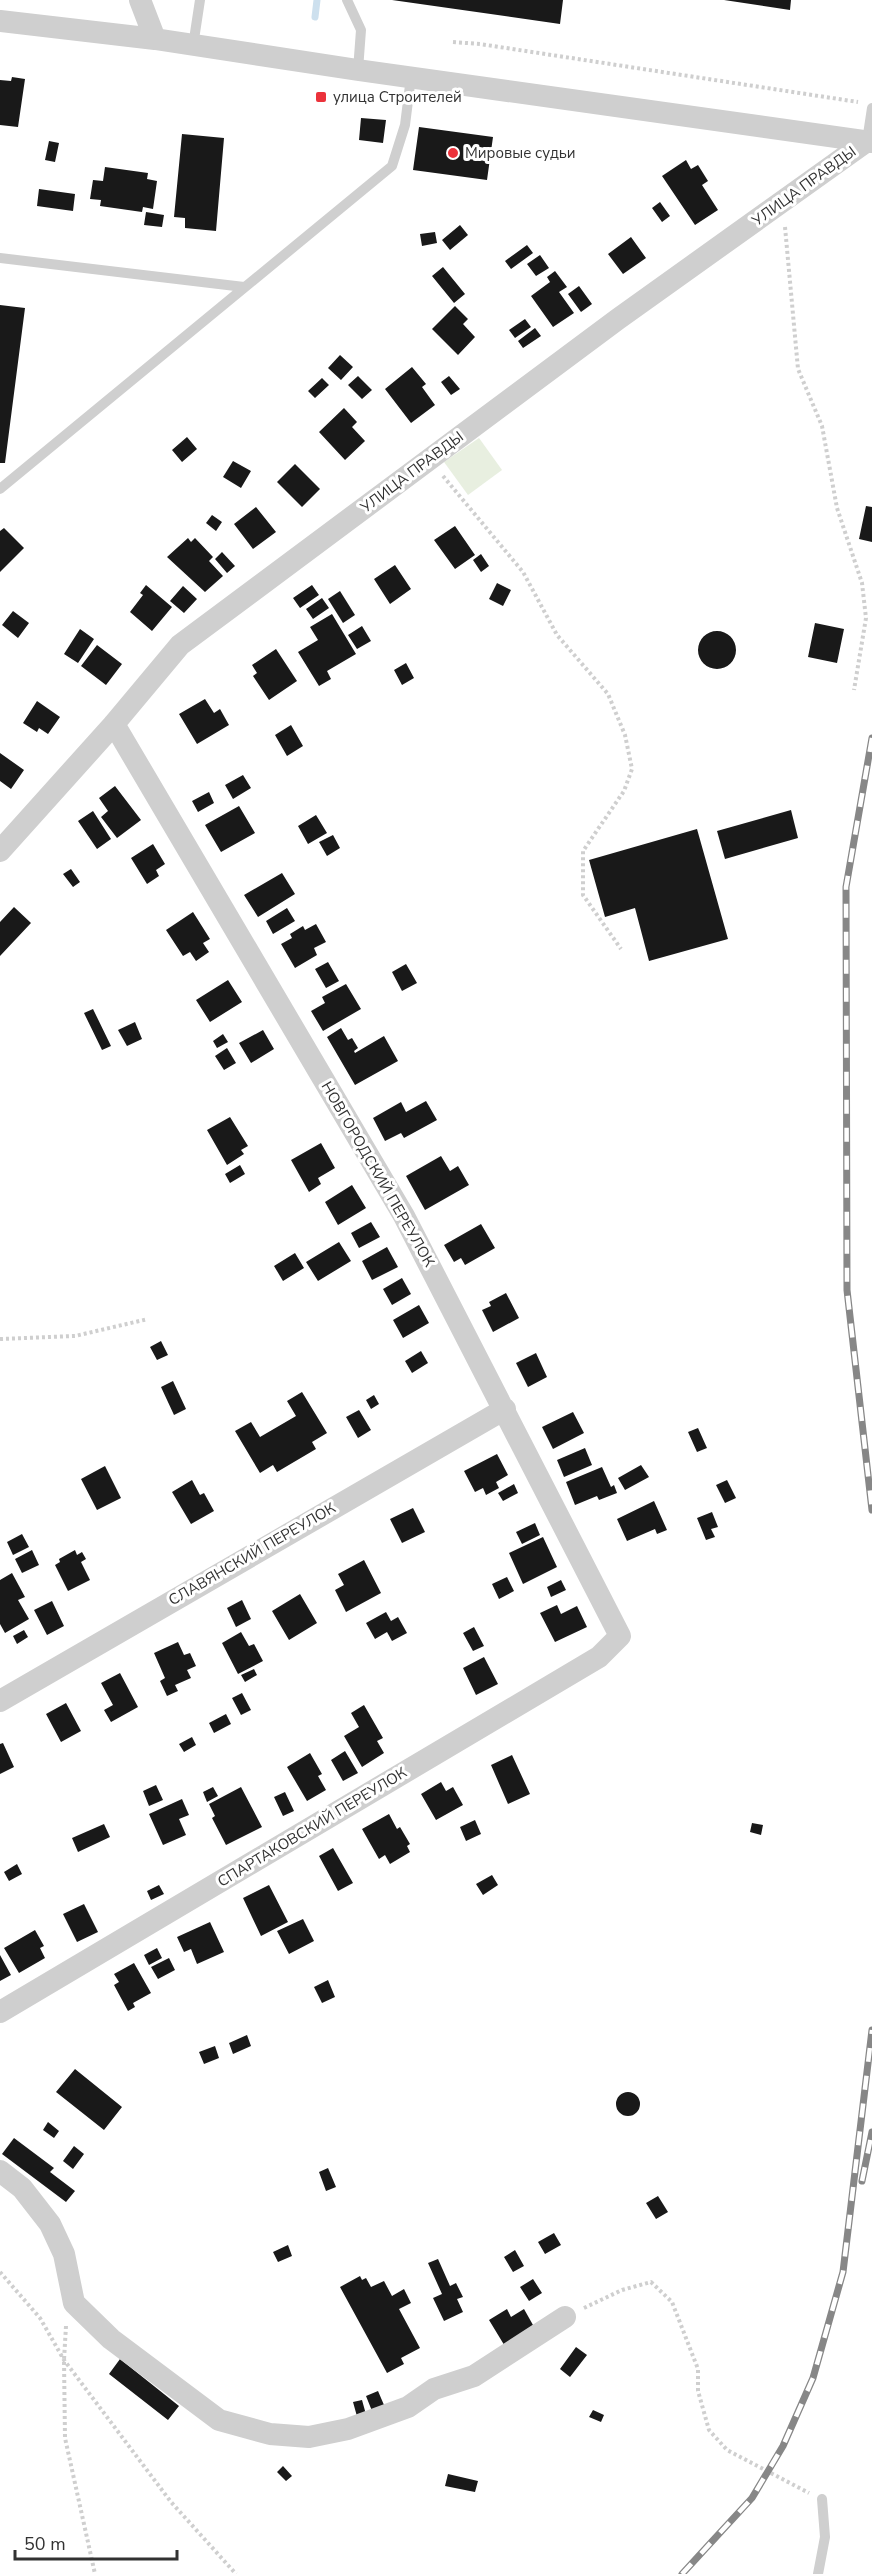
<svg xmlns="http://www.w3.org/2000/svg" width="872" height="2574" font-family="'Nunito Sans',sans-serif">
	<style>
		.green { fill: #e8efe0 }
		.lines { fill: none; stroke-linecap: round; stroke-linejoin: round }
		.stream { stroke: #cde0ee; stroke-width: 7 }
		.building { fill: #191919 }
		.path { stroke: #cfcfcf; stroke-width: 4; stroke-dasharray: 3 3; stroke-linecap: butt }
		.service { stroke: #cfcfcf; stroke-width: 10 }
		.minor { stroke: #cfcfcf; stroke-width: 22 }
		.rail-casing { stroke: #878787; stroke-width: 7 }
		.rail { stroke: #fff; stroke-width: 4.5; stroke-dasharray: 14; stroke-linecap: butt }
		.poi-dot { fill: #eb323b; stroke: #fff; stroke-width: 2 }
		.labels { text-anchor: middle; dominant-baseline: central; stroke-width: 6; stroke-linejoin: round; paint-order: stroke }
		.poi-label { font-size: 15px; fill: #323232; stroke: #fff; text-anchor: start }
		.street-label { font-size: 15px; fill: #323232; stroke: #fff }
	</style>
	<rect width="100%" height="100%" fill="#fff"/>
	<!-- green -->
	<path class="green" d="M479 438 502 470 468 495 444 462Z"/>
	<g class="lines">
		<!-- stream -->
		<path class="stream" d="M315 17 317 0"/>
	</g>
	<!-- building -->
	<path class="building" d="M392 0H563L560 24Z
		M724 0H791L790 10Z
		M12 77 25 79 18 127 0 125V80L11 81Z
		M361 118 386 120 383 143 359 140Z
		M419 127 493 137 487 180 413 170Z
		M182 134 224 138 216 231 185 228V218L174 217Z
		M49 141 59 143 55 162 45 160Z
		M686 160 691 169 698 165 708 181 702 185 718 210 695 225 662 176Z
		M105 167 148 173 147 179 157 181 153 209 143 207 142 212 100 206 101 200 90 199 93 180 103 181Z
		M39 189 75 194 73 211 37 206Z
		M660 202 670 216 662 222 652 208Z
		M146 212 164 215 162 227 144 225Z
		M460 225 468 235 450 250 442 240Z
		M435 232 437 243 422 246 420 234Z
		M631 237 646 258 623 274 608 254Z
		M527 245 533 253 511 269 505 261Z
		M540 255 549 268 536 276 527 264Z
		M443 267 465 294 454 303 432 276Z
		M555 271 567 287 559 292 574 313 553 327 531 296 550 282 547 277Z
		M579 286 592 304 581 312 568 294Z
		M0 305 25 308 5 463H0Z
		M455 306 468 319 463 324 475 337 458 355 432 329Z
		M525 319 531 327 515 338 509 330Z
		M535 328 541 336 523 348 518 341Z
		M340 355 353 367 341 380 328 368Z
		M412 367 426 384 422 387 435 405 411 423 385 389Z
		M358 376 372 390 362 399 348 385Z
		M449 376 460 389 451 395 441 382Z
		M322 378 329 385 315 398 308 391Z
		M344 408 357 422 352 427 365 441 345 460 319 432Z
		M187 437 197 449 182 462 172 450Z
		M233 461 251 471 241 488 223 477Z
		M295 464 320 489 302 507 277 482Z
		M866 506 872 507V542L859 539Z
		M256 507 276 532 253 549 234 524Z
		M212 515 222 522 216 531 206 523Z
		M455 526 475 555 455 569 434 540Z
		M4 528 24 548 0 572V531Z
		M188 538 191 542 195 538 213 557 209 561 223 576 205 592 167 557Z
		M222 552 235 566 227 573 215 559Z
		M481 554 489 566 481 572 473 560Z
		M395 565 411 589 390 604 374 579Z
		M497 583 511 590 503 606 489 599Z
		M146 585 172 607 152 631 130 612 143 595 140 593Z
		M312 585 319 595 300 608 293 598Z
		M183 586 197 599 184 613 170 601Z
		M340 591 355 615 343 623 328 599Z
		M322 598 329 608 313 619 306 609Z
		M13 611 29 623 18 638 2 625Z
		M332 614 356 654 327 671 331 679 319 686 298 652 318 640 310 627Z
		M815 623 844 629 837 663 808 657Z
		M362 626 371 641 357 649 348 635Z
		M80 629 94 639 78 663 64 654Z
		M698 650a19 19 0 1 1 38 0a19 19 0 1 1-38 0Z
		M97 645 122 664 106 685 81 666Z
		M276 649 297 681 269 700 253 676 257 673 252 665Z
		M406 663 414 678 402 685 394 670Z
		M205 699 214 713 220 709 229 725 197 744 179 714Z
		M37 701 60 717 48 734 39 728 37 732 23 723Z
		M291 725 303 746 287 756 275 735Z
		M0 753 24 770 11 789 0 781Z
		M243 775 251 788 233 799 225 785Z
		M115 786 141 820 117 838 101 817 108 811 99 798Z
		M209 792 214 803 198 812 192 801Z
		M239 806 255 833 221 852 205 825Z
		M791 810 798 838 725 859 717 831Z
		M93 811 111 839 97 849 78 821Z
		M316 815 327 833 308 844 298 826Z
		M697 829 728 939 649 961 635 908 605 917 589 860Z
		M333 835 340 848 327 856 319 842Z
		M153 844 165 864 156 870 159 876 147 884 131 858Z
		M71 869 80 882 73 887 63 874Z
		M282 873 295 894 258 917 244 895Z
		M14 907 31 923 0 956V922Z
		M287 908 295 921 273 934 266 921Z
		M193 912 210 939 203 943 209 952 196 961 190 952 183 956 166 930Z
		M316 924 326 942 314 948 317 955 295 968 281 944 292 938 290 934 303 926 305 930Z
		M328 962 339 981 326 988 315 969Z
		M406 964 417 983 402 991 392 972Z
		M228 980 242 1002 210 1022 196 1000Z
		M346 984 361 1009 323 1031 311 1011 325 1003 322 997Z
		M93 1009 111 1046 102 1050 84 1013Z
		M135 1022 142 1039 127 1046 118 1030Z
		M341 1028 348 1040 352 1038 358 1048 354 1051 355 1053 384 1036 398 1061 355 1085 327 1037Z
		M263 1030 274 1049 251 1063 239 1043Z
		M223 1034 228 1042 217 1048 213 1041Z
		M227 1048 236 1063 224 1070 215 1056Z
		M426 1101 437 1120 404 1138 401 1133 385 1141 373 1118 401 1102 406 1112Z
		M230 1117 248 1146 241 1150 244 1154 227 1165 207 1130Z
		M321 1143 335 1168 318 1178 321 1184 309 1192 291 1160Z
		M441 1156 450 1171 458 1166 469 1185 425 1210 406 1176Z
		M240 1165 245 1174 230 1183 225 1174Z
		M352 1185 366 1208 338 1225 325 1202Z
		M371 1222 380 1237 359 1248 351 1233Z
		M481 1224 495 1248 465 1265 461 1258 454 1262 444 1245Z
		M339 1242 351 1261 318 1281 306 1262Z
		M387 1247 398 1267 372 1280 362 1261Z
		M295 1253 304 1268 283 1281 274 1266Z
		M402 1278 411 1294 392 1305 383 1289Z
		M506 1293 519 1318 493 1332 482 1310 491 1306 489 1302Z
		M419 1305 429 1323 403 1338 393 1320Z
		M161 1341 168 1355 157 1360 150 1347Z
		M421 1351 428 1363 412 1373 405 1361Z
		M536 1353 547 1377 528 1387 516 1363Z
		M173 1381 186 1409 174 1415 161 1387Z
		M302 1392 327 1433 312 1442 316 1449 277 1472 273 1465 260 1473 235 1431 251 1422 260 1437 296 1416 287 1401Z
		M374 1395 379 1404 371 1409 366 1400Z
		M359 1410 371 1430 358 1438 346 1417Z
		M573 1412 584 1433 553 1449 542 1427Z
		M698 1428 707 1448 697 1452 688 1432Z
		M585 1448 592 1465 564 1477 557 1460Z
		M497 1454 508 1475 496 1482 499 1488 486 1495 483 1488 475 1492 464 1471Z
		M641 1465 649 1477 625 1490 618 1478Z
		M105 1466 121 1498 97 1510 81 1479Z
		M602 1467 611 1487 614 1485 617 1493 599 1500 597 1496 575 1505 566 1482Z
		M192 1480 200 1495 204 1493 214 1511 191 1524 172 1492Z
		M727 1480 736 1498 725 1503 716 1485Z
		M514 1484 518 1493 503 1501 498 1493Z
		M654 1501 667 1530 657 1534 655 1529 627 1541 617 1519Z
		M413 1508 425 1532 402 1543 390 1519Z
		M712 1512 718 1527 711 1529 715 1537 706 1540 697 1518Z
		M535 1523 540 1535 522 1544 516 1532Z
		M22 1534 29 1547 13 1555 7 1542Z
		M543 1537 557 1567 523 1584 509 1553Z
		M32 1550 39 1565 22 1573 15 1559Z
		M75 1550 77 1555 82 1552 86 1559 81 1562 90 1580 68 1591 55 1565 60 1562 59 1559Z
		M364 1560 381 1593 346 1612 335 1590 344 1585 338 1574Z
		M12 1573 25 1597 18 1600 29 1619 5 1633 0 1624V1580Z
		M507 1577 514 1591 499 1599 492 1584Z
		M561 1580 566 1590 551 1597 547 1587Z
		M300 1594 317 1623 289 1640 272 1611Z
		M242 1600 251 1619 236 1627 227 1608Z
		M52 1601 64 1626 47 1635 34 1610Z
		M557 1605 561 1614 577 1606 587 1627 555 1642 540 1613Z
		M386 1612 391 1621 398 1617 407 1633 392 1641 387 1632 375 1639 366 1623Z
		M474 1627 484 1646 473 1651 463 1633Z
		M24 1630 28 1637 17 1644 13 1636Z
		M241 1632 249 1646 254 1644 263 1661 238 1674 222 1643Z
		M178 1642 184 1655 190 1653 196 1666 187 1670 191 1678 175 1685 178 1691 167 1696 160 1681 165 1678 154 1653Z
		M484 1657 498 1684 476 1695 463 1668Z
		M254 1669 257 1675 245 1682 241 1675Z
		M120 1673 138 1707 111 1722 104 1710 113 1705 101 1683Z
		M242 1693 251 1710 241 1715 232 1698Z
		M66 1703 81 1731 61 1742 46 1714Z
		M364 1705 383 1738 377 1741 384 1753 362 1767 344 1736 359 1727 351 1713Z
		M226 1714 231 1724 214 1733 209 1723Z
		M192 1737 196 1745 184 1752 179 1744Z
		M3 1743 14 1767 0 1774V1744Z
		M345 1751 358 1773 343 1781 331 1760Z
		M310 1753 322 1774 318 1776 326 1790 307 1801 287 1767Z
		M512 1755 530 1794 508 1804 491 1765Z
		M441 1782 446 1791 453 1787 463 1805 436 1820 421 1794Z
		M156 1785 163 1800 149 1806 143 1791Z
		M213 1787 218 1796 207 1802 203 1792Z
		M241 1787 262 1827 226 1845 212 1818 215 1816 209 1804Z
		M285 1792 294 1811 283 1816 274 1797Z
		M182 1799 189 1815 179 1819 186 1835 163 1845 149 1814Z
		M389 1814 397 1829 400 1827 410 1844 407 1846 410 1852 390 1864 385 1855 379 1859 362 1829Z
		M475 1820 481 1834 466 1841 460 1827Z
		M752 1823 763 1825 761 1835 750 1832Z
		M104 1824 110 1837 78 1852 72 1838Z
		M333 1848 353 1883 338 1891 319 1856Z
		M17 1864 22 1874 9 1881 4 1872Z
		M492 1875 498 1885 483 1895 476 1884Z
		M159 1885 164 1894 151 1900 147 1891Z
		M269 1885 288 1922 261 1936 243 1898Z
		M84 1904 98 1932 77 1942 63 1914Z
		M303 1919 314 1941 289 1954 277 1931Z
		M210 1922 224 1952 197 1964 191 1949 184 1952 177 1937Z
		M35 1930 44 1946 40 1948 45 1958 19 1973 4 1948Z
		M157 1948 162 1958 149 1965 144 1955Z
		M0 1955 11 1975 0 1981Z
		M169 1958 175 1970 158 1979 151 1967Z
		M134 1963 151 1993 133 2003 135 2007 128 2011 114 1985 119 1982 114 1974Z
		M328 1980 335 1997 322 2003 314 1987Z
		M247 2035 251 2046 233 2054 229 2043Z
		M215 2046 219 2058 204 2064 199 2052Z
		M75 2069 122 2107 104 2130 56 2092Z
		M616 2104a12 12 0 1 1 24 0a12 12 0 1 1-24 0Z
		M48 2122 59 2131 54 2138 43 2130Z
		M14 2138 54 2168 50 2172 75 2191 66 2202 2 2154Z
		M74 2146 84 2154 73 2169 63 2161Z
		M328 2168 336 2187 326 2191 319 2172Z
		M658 2196 668 2212 656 2219 646 2203Z
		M554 2233 561 2245 545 2254 538 2242Z
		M288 2245 292 2256 278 2262 273 2252Z
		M515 2250 524 2266 513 2272 504 2257Z
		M438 2259 450 2286 456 2283 463 2297 457 2299 463 2312 444 2321 433 2298 442 2294 428 2263Z
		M360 2276 362 2280 366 2278 371 2287 384 2281 392 2296 404 2289 411 2303 399 2309 420 2348 401 2358 404 2364 387 2373 340 2287Z
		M533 2279 542 2293 529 2301 520 2287Z
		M507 2309 511 2317 524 2309 533 2325 506 2348 489 2320Z
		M576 2347 587 2355 570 2377 560 2369Z
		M120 2359 179 2406 168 2420 109 2374Z
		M378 2391 384 2405 372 2411 366 2396Z
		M362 2400 367 2418 358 2420 353 2402Z
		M593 2410 604 2415 601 2422 589 2417Z
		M283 2466 292 2476 286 2481 277 2472Z
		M448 2474 478 2481 475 2492 445 2486Z"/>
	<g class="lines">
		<!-- path -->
		<path class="path" d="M453 42 480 44 858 102
			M785 227 798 369 822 426 837 508 862 583 866 618 854 690
			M443 476 523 572 557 635 608 694 625 735 632 769 624 791 583 851V895L621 949
			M0 1339 75 1336 148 1319
			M0 2272 40 2318 64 2360 171 2502 236 2574
			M584 2308 622 2290 651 2282 672 2302 698 2369V2391L709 2430 727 2450 809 2493
			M66 2326 64 2360 65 2438 95 2574"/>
		<!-- service -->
		<path class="service" d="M347 0 361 30 358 70
			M193 46 200 0
			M867 141 872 108
			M0 258 244 287
			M0 489 392 166 405 125 411 77
			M818 2574 825 2537 822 2499"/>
		<!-- minor -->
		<path class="minor" d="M140 0 155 39
			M0 21 155 39 358 70 872 142
			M0 851 114 724 180 645 618 319 867 141
			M0 1701 505 1409
			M0 2012 599 1657 620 1636 404 1216 114 724
			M0 2171 22 2188 50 2224 64 2254 74 2303 111 2339 219 2420 270 2434 309 2437 348 2429 408 2407 434 2389 474 2376 565 2317"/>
		<defs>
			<path id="rail" d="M872 738 846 887 847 1290 872 1510
				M862 2181 872 2132
				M682 2574 752 2498 783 2446 813 2378 843 2272 872 2030"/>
		</defs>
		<!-- rail casing -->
		<use href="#rail" class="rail-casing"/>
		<!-- rail -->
		<use href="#rail" class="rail"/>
	</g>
	<!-- markers -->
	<g class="poi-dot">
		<rect x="315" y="91" width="12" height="12" rx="3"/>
		<circle cx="453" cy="153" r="6"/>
	</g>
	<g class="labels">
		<!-- poi labels -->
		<g class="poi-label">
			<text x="333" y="97">улица Строителей</text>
			<text x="465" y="153">Мировые судьи</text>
		</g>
		<!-- street labels -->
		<g class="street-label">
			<text transform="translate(804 186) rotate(-36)">УЛИЦА ПРАВДЫ</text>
			<text transform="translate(412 472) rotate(-37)">УЛИЦА ПРАВДЫ</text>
			<text transform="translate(378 1174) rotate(60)">НОВГОРОДСКИЙ ПЕРЕУЛОК</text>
			<text transform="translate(252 1554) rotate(-30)">СЛАВЯНСКИЙ ПЕРЕУЛОК</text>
			<text transform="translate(312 1827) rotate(-31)">СПАРТАКОВСКИЙ ПЕРЕУЛОК</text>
		</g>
	</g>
	<!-- scale -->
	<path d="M15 2550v9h162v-9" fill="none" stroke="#323232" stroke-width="3"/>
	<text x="24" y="2550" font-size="18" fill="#323232" stroke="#ffffff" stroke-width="4.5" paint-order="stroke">50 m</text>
</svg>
